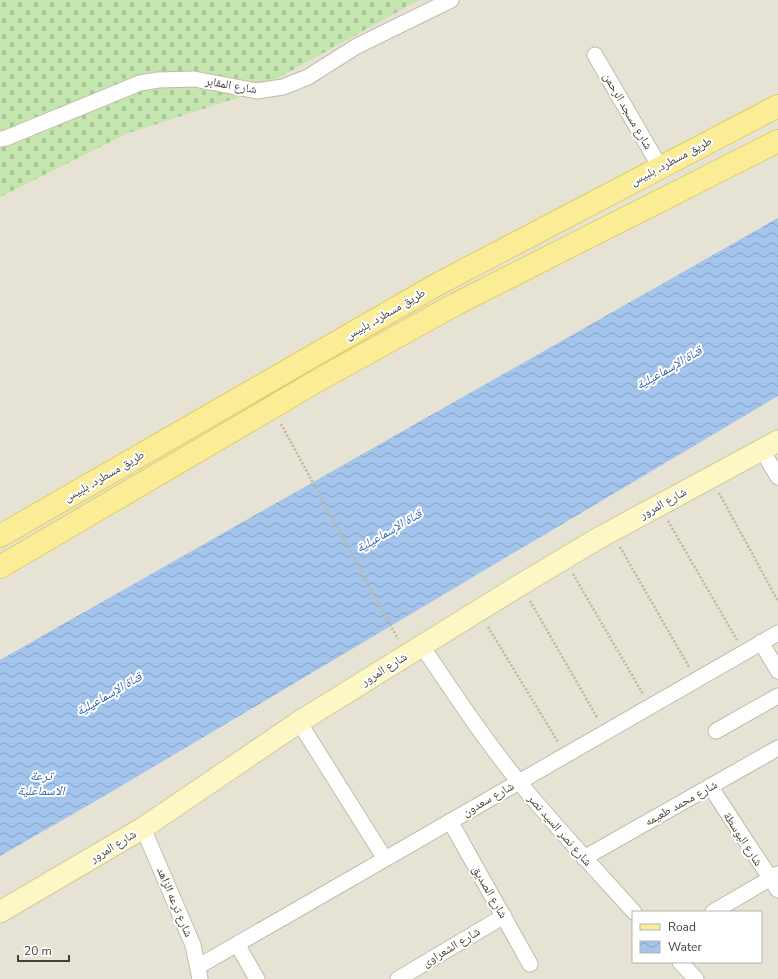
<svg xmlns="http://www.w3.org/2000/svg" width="778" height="979" font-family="'Nunito Sans','Noto Naskh Arabic',sans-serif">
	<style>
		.residential { fill: #e6e3d4; fill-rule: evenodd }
		.cemetery { fill: url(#cemetery-stones) }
		.water { fill: url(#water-waves) }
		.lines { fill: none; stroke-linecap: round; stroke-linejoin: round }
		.street-casing { stroke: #c0bcab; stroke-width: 17 }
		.secondary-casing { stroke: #d0ca97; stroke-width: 23 }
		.primary-casing { stroke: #dfcd67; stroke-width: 24 }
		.path { stroke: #beb79a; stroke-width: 2.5; stroke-dasharray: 2 2; stroke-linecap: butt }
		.street { stroke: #fff; stroke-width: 15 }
		.secondary { stroke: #fcf7c5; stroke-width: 21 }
		.primary { stroke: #faed96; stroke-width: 22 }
		.labels { text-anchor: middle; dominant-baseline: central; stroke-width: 4; stroke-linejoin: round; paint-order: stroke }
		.street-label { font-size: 12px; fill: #444135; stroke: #fff }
		.water-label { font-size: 13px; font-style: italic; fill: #3366ac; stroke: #fff }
	</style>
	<defs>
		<pattern id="cemetery-stones" width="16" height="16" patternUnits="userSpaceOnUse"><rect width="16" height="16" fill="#c5e5af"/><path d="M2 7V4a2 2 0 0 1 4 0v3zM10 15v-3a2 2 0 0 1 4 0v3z" fill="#aac697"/></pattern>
		<pattern id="water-waves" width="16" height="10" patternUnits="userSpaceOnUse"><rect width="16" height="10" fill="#a3c4ed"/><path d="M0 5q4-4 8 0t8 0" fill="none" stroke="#86a1c1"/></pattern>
	</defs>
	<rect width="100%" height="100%" fill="#f2f0e5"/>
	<!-- residential -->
	<path class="residential" d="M0 0H778V979H0ZM633 912H761V962H633Z"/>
	<!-- cemetery -->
	<path class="cemetery" d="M0 0H419L249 94 126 134 0 197Z"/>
	<!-- water -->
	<path class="water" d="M778 218V396L106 795 0 856V660Z"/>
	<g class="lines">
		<defs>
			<path id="street" d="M595 55 660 167
				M0 139 6 138 140 83 158 80 194 79 257 91 283 87 308 77 357 46 451 0
				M762 450 778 477
				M761 642 778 671
				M422 646C453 692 484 739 519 782 556 827 595 869 634 912
				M299 722 385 859
				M716 731 778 696
				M710 786 778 890
				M450 821 530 964
				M143 828 193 945 200 979
				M584 858 778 748
				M713 912 778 874
				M237 944 257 979
				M680 962 696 979
				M199 966 778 633
				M398 979 504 916"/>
			<path id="secondary" d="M0 912 143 828 299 722 520 585 597 539 778 441"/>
			<path id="primary" d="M0 536 438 284 778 106
				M0 567 322 378 456 304 778 141"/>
		</defs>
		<!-- street casing -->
		<use href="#street" class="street-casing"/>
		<!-- secondary casing -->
		<use href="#secondary" class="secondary-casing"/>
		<!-- primary casing -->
		<use href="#primary" class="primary-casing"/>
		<!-- path -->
		<path class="path" d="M281 424 398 639
			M719 493 778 601
			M668 521 737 640
			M620 547 689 667
			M573 574 643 694
			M530 601 598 719
			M488 627 558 742"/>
		<!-- street -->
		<use href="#street" class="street"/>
		<!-- secondary -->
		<use href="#secondary" class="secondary"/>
		<!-- primary -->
		<use href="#primary" class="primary"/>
	</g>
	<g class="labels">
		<!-- street labels -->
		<g class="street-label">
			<text transform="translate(231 85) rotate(10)">شارع المقابر</text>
			<text transform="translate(628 111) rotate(60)">شارع مسجد الرحمن</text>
			<text transform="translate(671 161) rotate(-28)">طريق مسطرد, بلبيس</text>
			<text transform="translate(385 314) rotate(-30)">طريق مسطرد, بلبيس</text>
			<text transform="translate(104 476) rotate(-30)">طريق مسطرد, بلبيس</text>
			<text transform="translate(663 503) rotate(-29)">شارع المرور</text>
			<text transform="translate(384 669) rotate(-32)">شارع المرور</text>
			<text transform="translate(488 799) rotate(-30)">شارع سعدون</text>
			<text transform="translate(681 803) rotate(-29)">شارع محمد طعيمه</text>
			<text transform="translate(560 830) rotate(49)">شارع نصر السيد نصر</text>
			<text transform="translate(743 839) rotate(57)">شارع البوسطة</text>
			<text transform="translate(113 846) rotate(-31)">شارع المرور</text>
			<text transform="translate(490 892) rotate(60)">شارع الصديق</text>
			<text transform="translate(175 902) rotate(67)">شارع ترعه الزاهد</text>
			<text transform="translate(451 947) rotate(-31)">شارع الشعراوى</text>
		</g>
		<!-- water labels -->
		<g class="water-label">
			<text transform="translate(669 368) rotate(-30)">قناة الإسماعيلية</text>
			<text transform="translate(389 531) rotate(-30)">قناة الإسماعيلية</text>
			<text transform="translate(109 694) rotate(-30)">قناة الإسماعيلية</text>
			<text x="41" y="776">ترعة<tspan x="41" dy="15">الاسماعلية</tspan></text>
		</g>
	</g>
	<!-- legend -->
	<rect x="632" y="911" width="130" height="52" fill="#ffffff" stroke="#b4b3ae"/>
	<rect x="640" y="924" width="20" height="6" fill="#faed96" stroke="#b4b3ae"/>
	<text x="668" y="931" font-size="12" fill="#444135">Road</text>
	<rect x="640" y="941" width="20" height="12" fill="url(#water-waves)" stroke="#b4b3ae"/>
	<text x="668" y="951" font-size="12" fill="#444135">Water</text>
	<!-- scale -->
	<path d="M18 955v6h51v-6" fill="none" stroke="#444135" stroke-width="2"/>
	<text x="24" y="955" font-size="12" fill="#444135" stroke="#ffffff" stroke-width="3" paint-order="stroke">20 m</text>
</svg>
